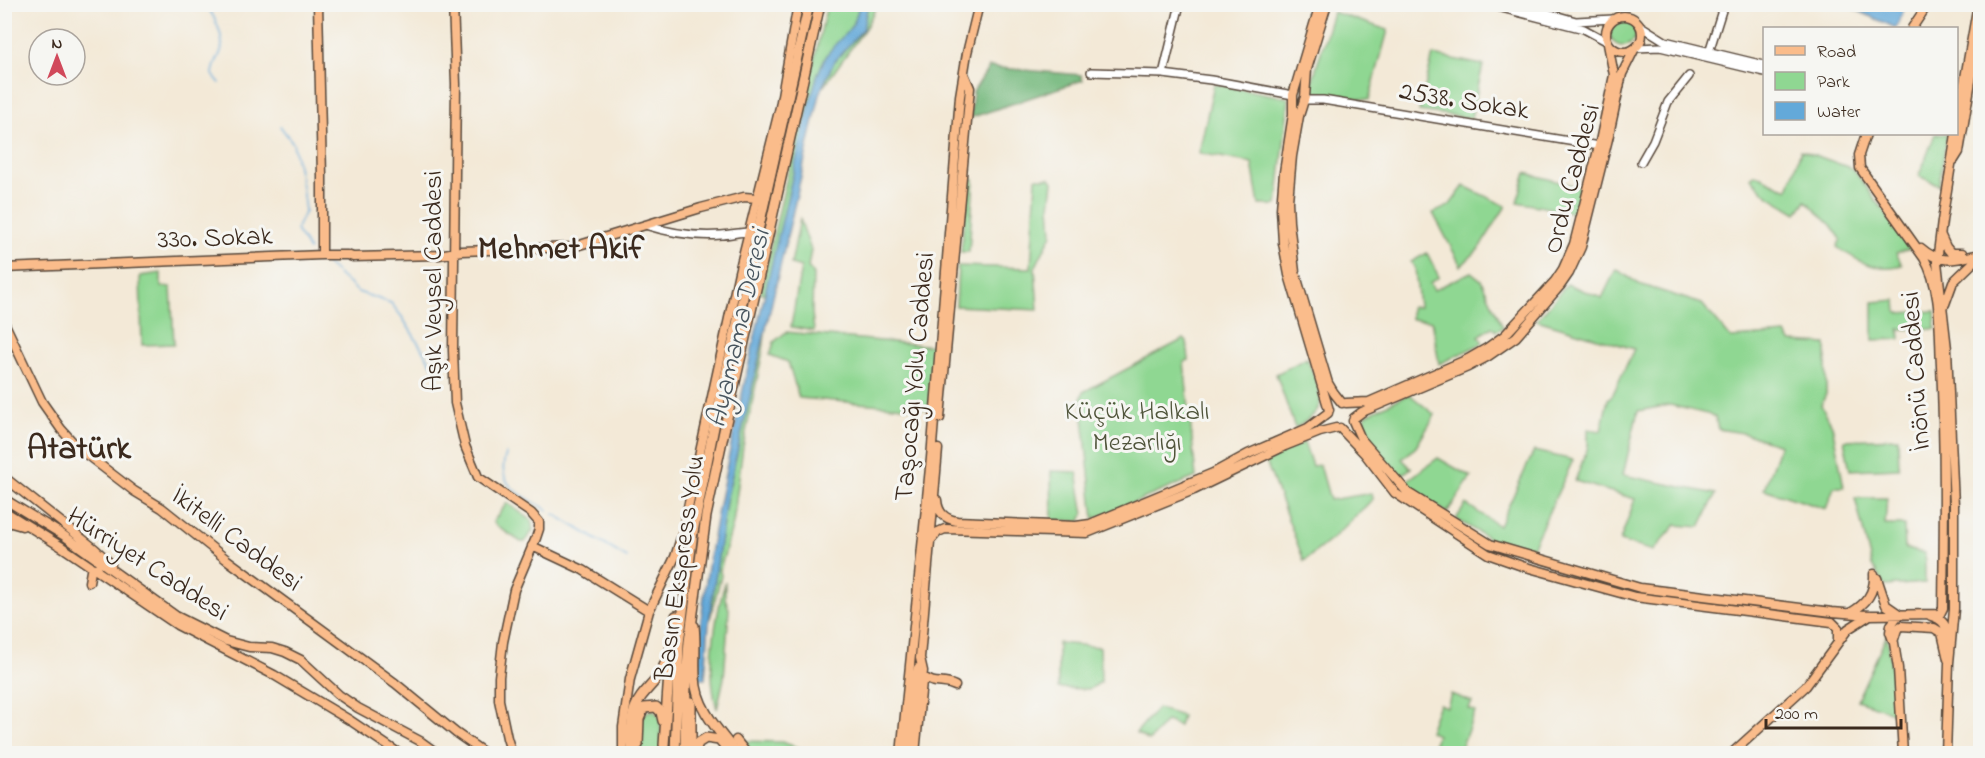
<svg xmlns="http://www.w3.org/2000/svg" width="1985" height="758" font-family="'Indie Flower',sans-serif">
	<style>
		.green { fill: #8fd792; stroke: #658058; stroke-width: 1.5 }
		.forest { fill: #73b87c; stroke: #57714d; stroke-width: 1.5 }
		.water { fill: #63a9d9; stroke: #4f6a7c; stroke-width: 1.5 }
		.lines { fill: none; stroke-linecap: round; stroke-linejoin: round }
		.stream { stroke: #63a9d9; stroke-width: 1.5 }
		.minor-casing { stroke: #57473a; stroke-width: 10 }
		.major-casing { stroke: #57473a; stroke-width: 11 }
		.highway-casing { stroke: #57473a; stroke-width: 12 }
		.minor { stroke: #fff; stroke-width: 7 }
		.major { stroke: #fabc8b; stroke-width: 8 }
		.highway { stroke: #fabc8b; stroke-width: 9 }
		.labels { text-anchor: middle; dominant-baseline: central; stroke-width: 6; stroke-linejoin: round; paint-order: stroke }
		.street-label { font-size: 27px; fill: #3b2a1e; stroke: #f6f6f2 }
		.park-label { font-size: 27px; fill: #50553b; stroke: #f6f6f2 }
		.water-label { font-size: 28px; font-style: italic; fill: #49565f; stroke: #f6f6f2 }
		.district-label { font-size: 33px; font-weight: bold; fill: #3b2a1e; stroke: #f6f6f2 }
	</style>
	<rect width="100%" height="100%" fill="#f6f6f2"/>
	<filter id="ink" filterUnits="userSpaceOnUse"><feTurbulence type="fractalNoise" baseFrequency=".0167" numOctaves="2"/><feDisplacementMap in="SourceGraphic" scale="12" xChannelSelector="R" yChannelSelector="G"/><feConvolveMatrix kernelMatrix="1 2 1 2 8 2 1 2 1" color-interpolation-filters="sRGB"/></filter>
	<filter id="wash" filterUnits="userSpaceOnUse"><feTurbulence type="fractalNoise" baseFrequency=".008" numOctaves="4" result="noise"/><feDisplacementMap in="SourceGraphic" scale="24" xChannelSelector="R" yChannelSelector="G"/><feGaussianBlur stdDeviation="1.35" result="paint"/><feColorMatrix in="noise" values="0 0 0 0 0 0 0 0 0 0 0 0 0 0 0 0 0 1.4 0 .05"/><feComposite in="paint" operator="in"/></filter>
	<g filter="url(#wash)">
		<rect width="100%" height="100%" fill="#f3e9d7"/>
		<!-- green -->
		<path class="green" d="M827 5H859L856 19 814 87 765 294 760 293Z
			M868 5H877L866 27 821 90 834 62 863 29Z
			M1333 12 1388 30 1369 100 1312 92 1310 89Z
			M1610 33a13 13 0 1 1 26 0a13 13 0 1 1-26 0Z
			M1433 55 1483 65 1471 118 1419 111Z
			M1214 84 1289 98 1277 205H1259L1252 163 1199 153Z
			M1935 134H1947L1939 185 1919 176Z
			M1801 150 1853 169 1911 248 1896 253 1902 265C1874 272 1859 262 1837 247L1841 239 1831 225 1806 201 1797 213 1767 195 1751 178 1755 174 1788 190Z
			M1526 173 1586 189 1580 214 1517 202Z
			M968 178 974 179 969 252H961Z
			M1036 178H1050L1053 182 1050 206 1052 234 1035 268 1038 310 956 306 958 266 1031 268Z
			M1464 186 1506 206 1479 249 1461 266 1433 213 1449 206Z
			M800 219 811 250 808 267 813 273 812 313 814 331 791 327 801 267 791 264Z
			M1427 253 1439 277 1430 283 1434 290 1471 272 1481 280 1503 327 1497 331 1492 327 1479 336 1483 343 1439 364 1432 321 1411 319V307H1419L1415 268 1411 262Z
			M1616 269 1639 284 1702 304 1731 338 1786 334 1791 342 1826 344V394L1821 405 1832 425 1844 487H1834L1826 509 1764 489 1780 445 1743 433 1718 429 1715 416 1670 405 1638 411 1623 475 1716 494 1700 527 1676 525 1653 551 1620 541 1635 499 1575 481 1588 447V429L1601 431 1608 399 1613 394 1634 349 1537 320 1567 284 1602 298Z
			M161 273V287H171L174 344 142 345 140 276Z
			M1896 300 1897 313 1935 311 1936 329H1899L1900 339 1873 340V302Z
			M766 327 763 351 743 446 733 524 720 570 721 576 709 623 726 501Z
			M786 332 934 346 929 409 799 398 788 362 770 355 774 342Z
			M1184 339 1187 342 1189 360 1184 362 1196 477 1094 519 1081 399 1083 392Z
			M1307 358C1320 393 1334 406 1295 428L1276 374Z
			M1409 394 1435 415 1416 447 1402 459 1411 468 1403 474H1397L1364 435 1363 422 1366 415Z
			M1898 438 1899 468 1850 470 1844 440Z
			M1304 442 1312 466 1320 465 1330 500 1372 493 1373 499 1333 538 1304 561 1265 459Z
			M1534 451 1573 460 1531 550 1493 541 1456 519 1466 504 1499 526Z
			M1438 458 1471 477 1447 513 1410 490 1408 480Z
			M1051 471 1077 472 1084 515 1080 521 1052 520Z
			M1855 498H1887L1885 525H1904L1905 549 1925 553V583L1885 586 1872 566Z
			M507 503 531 520 533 530 525 542H521L498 527 493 522Z
			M725 582V598L729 609 724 678 717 709C706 671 715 620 725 582Z
			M1887 635 1891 663 1895 713 1857 700Z
			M1058 643 1100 647 1101 682 1090 689 1058 688Z
			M1451 694 1472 702 1469 709 1475 712 1459 753H1430L1437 735 1429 731 1439 704 1447 707Z
			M1157 708 1182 716 1179 726 1166 721 1149 741 1136 733Z
			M653 710 660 717 662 753 641 754 640 724 644 713Z
			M742 741 782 742 805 750V753H755L750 751Z"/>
		<!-- forest -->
		<path class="forest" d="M989 67 1081 75 1083 80 970 118 973 92Z"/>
		<!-- water -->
		<path class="water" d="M859 5H868L863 29 834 62 821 90 726 501 709 623 705 679H698C699 599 715 522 731 445 753 339 779 235 803 130 809 108 815 73 827 55 841 34 854 33 859 5Z
			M1850 5 1906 4V5L1896 28 1849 7Z"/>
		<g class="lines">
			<!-- stream -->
			<path class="stream" d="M205 4C214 15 225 37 221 51 218 60 213 66 213 75L220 83
				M280 126 293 143 302 186 305 211 296 230 309 250
				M324 262 358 292 391 303 402 317 434 368
				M506 454C494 487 524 496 548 510
				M554 514 627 558"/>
		</g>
	</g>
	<g filter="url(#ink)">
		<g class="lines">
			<defs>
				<path id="minor" d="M1486 4 1584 29 1608 42
					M1515 4 1576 21 1613 19
					M1641 26 1665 41 1764 65
					M1636 48 1660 47 1764 72
					M1709 52 1724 4
					M1091 72 1163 74 1211 80 1293 95
					M1163 74 1180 4
					M1304 100H1323L1599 146
					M1641 162 1653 141 1668 102 1689 76
					M645 225C670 233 695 237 721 235 730 235 739 232 749 232"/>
				<path id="major" d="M318 4 322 176V255
					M453 4 456 84 453 350 455 403 465 446 478 477 531 513 539 522V529L536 538 514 590 503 642 499 677V700L507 738 512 754
					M1320 4 1293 95V114L1284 172 1281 209 1283 243 1289 275 1329 410
					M1327 4 1307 69 1305 97 1299 116 1292 156 1288 201 1289 222 1295 272 1328 383 1334 393 1342 403
					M1606 34a18 18 0 1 1 36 0a18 18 0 1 1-36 0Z
					M1912 28 1928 4
					M1974 63 1980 29
					M1956 129 1978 4
					M1954 160 1959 152 1974 63 1970 54
					M1941 236 1946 247 1951 253H1962
					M1921 248C1941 266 1958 259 1980 254
					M4 268 322 255H347L353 257 439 255 461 251 573 247 701 208 744 197 757 198
					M1945 304 1953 282 1980 256
					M4 322 42 402 61 429 78 448 134 491 162 508 226 559 395 683 456 733 486 754
					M1346 403 1369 402 1468 359 1487 348 1505 335 1555 281 1563 269 1574 244 1599 146 1614 75 1608 44
					M940 418 970 88 964 74
					M1354 418 1362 412 1468 367 1487 357 1516 337 1560 286 1569 273 1581 247 1608 139 1622 74 1634 50
					M1353 421 1361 439 1408 493 1490 544 1640 588 1832 612 1870 615 1940 614 1943 608C1944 527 1945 446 1941 365 1939 331 1942 289 1924 258L1860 168 1859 155 1866 134
					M1340 428 1365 454 1395 493 1488 554 1522 566 1635 597 1832 622 1838 628V640
					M4 477 95 549 111 564
					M4 499 63 535 176 616 226 641 249 647 272 648 285 652 301 660 339 695 358 708 420 741 438 754
					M937 500C938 513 945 519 957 521L1076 526 1090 524 1213 473 1248 454 1308 428 1328 413
					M4 511 62 547 177 625 274 675 351 721 400 754
					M4 521 22 526
					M931 540 938 532 945 529 1087 533 1194 490 1285 446 1320 432 1336 428
					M532 546 583 570 649 611
					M1877 578 1886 605 1899 614
					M89 582 91 571 97 567
					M1850 613C1866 604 1875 593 1874 574
					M1899 614 1891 625 1890 632 1894 643 1898 668 1903 754
					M1931 616C1944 620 1947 625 1947 639
					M1894 639 1897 629 1901 626 1934 628 1942 633 1948 659
					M922 676C937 687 941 679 955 686
					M736 740 747 754
					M623 754V727L630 679 649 611 675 557 682 535 739 272 780 107 798 4
					M901 754 931 458 960 96 967 53 979 4
					M908 754 914 693 918 668
					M915 754 923 671 920 658 938 449
					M1731 754 1806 686 1848 629 1870 615
					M1946 754 1949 663 1954 609V505L1947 349 1937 262 1942 221 1956 134"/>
				<path id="highway" d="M694 626C696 643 694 660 695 677 696 708 718 730 737 754
					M691 702V754
					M638 745 639 719 644 708 656 707 661 712 663 721
					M664 745 671 645 676 616
					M632 754C631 734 629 713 641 697 651 684 661 677 666 661
					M675 754 679 643 693 532 715 422 809 4
					M685 754 686 683 689 642 706 516 724 431 820 4
					M694 754 698 743 706 738 719 740 726 748"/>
			</defs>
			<!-- minor casing -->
			<use href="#minor" class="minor-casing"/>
			<!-- major casing -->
			<use href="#major" class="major-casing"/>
			<!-- highway casing -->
			<use href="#highway" class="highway-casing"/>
			<!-- minor -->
			<use href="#minor" class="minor"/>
			<!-- major -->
			<use href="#major" class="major"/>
			<!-- highway -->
			<use href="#highway" class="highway"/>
		</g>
	</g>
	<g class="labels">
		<!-- street labels -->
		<g class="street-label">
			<text transform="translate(1464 102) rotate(9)">2538. Sokak</text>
			<text transform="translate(1573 179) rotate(-75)">Ordu Caddesi</text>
			<text transform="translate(215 239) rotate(-2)">330. Sokak</text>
			<text transform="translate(434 281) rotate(-90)">Aşık Veysel Caddesi</text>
			<text transform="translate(1917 371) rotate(-94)">İnönü Caddesi</text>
			<text transform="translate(916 377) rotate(-85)">Taşocağı Yolu Caddesi</text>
			<text transform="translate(236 540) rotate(37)">İkitelli Caddesi</text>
			<text transform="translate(147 565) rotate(33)">Hürriyet Caddesi</text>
			<text transform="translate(681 568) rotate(-82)">Basın Ekspress Yolu</text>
		</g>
		<!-- park labels -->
		<g class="park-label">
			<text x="1137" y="412">Küçük Halkalı<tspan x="1137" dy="31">Mezarlığı</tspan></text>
		</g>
		<!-- water labels -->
		<g class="water-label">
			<text transform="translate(740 329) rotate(-77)">Ayamama Deresi</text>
		</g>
		<!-- district labels -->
		<g class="district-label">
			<text x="561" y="250">Mehmet Akif</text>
			<text x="79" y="450">Atatürk</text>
		</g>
	</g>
	<!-- margin -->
	<rect width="1985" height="758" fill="none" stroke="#f6f6f2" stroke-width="24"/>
	<!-- legend -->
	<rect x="1763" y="27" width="195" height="108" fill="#f6f6f2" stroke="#aba49d" stroke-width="1.5"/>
	<rect x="1775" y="46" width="30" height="9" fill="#fabc8b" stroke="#aba49d" stroke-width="1.5"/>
	<text x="1817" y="57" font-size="18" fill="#3b2a1e">Road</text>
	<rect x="1775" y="72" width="30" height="18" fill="#8fd792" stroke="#aba49d" stroke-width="1.5"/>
	<text x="1817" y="87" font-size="18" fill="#3b2a1e">Park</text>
	<rect x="1775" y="102" width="30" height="18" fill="#63a9d9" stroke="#aba49d" stroke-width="1.5"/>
	<text x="1817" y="117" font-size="18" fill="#3b2a1e">Water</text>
	<!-- north arrow -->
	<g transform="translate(57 57)"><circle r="28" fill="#f6f6f2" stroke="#aba49d" stroke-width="1.5"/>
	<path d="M0-4.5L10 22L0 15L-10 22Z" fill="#d1495b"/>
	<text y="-9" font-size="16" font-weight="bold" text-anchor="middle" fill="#3b2a1e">N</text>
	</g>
	<!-- scale -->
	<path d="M1766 719v9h135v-9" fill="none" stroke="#3b2a1e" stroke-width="3"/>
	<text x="1775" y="719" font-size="18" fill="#3b2a1e" stroke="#f6f6f2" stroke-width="4.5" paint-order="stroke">200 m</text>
</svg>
